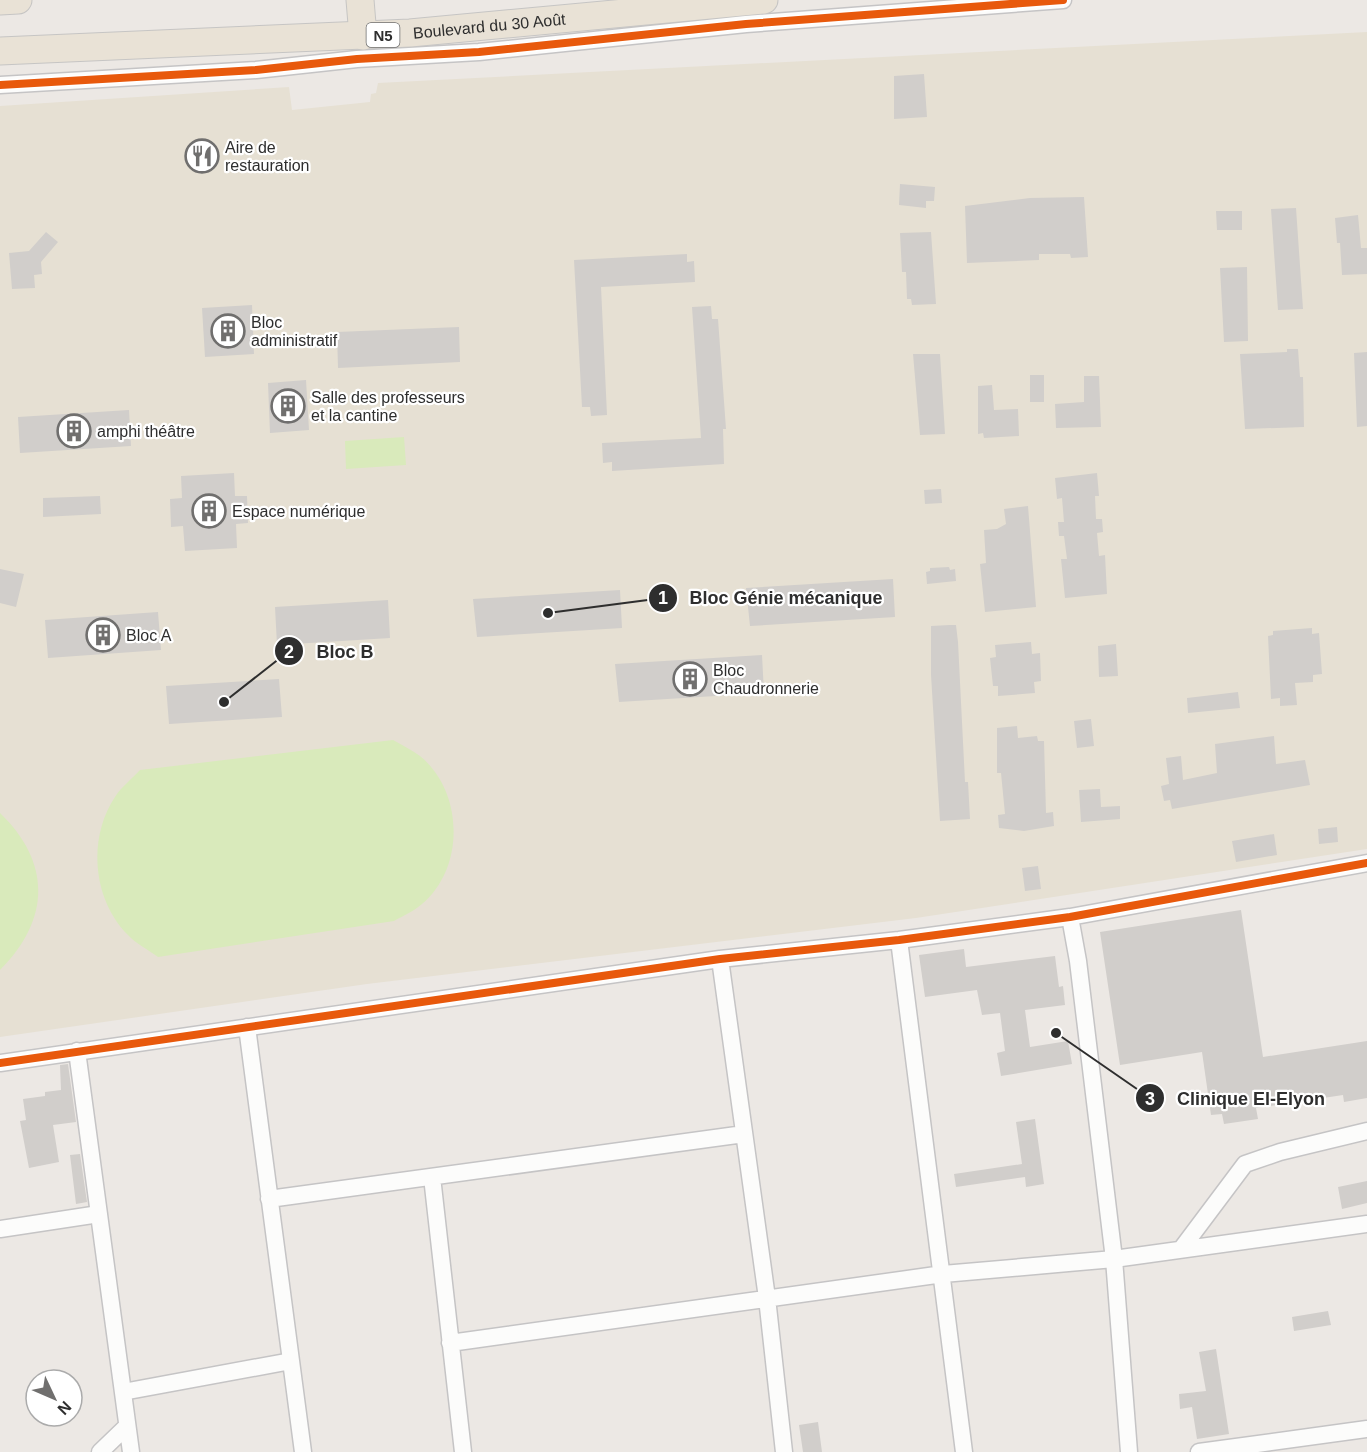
<svg xmlns="http://www.w3.org/2000/svg" width="1367" height="1452" font-family="Arial,sans-serif">
	<style>
		.education { fill: #e6e0d3 }
		.pitch { fill: #d9eabb }
		.building { fill: #d1cecb }
		.lines { fill: none; stroke-linecap: round; stroke-linejoin: round }
		.minor-casing { stroke: #c5c4c5; stroke-width: 19 }
		.trunk-casing { stroke: #c6c5c4; stroke-width: 29 }
		.minor { stroke: #fcfcfb; stroke-width: 16 }
		.trunk { stroke: #e9e2d6; stroke-width: 27 }
		.cycleway-casing { stroke: #fff; stroke-width: 11 }
		.cycleway { stroke: #e8590c; stroke-width: 8 }
		.labels { text-anchor: middle; dominant-baseline: central; stroke-width: 4.5; stroke-linejoin: round; paint-order: stroke }
		.shield { fill: #fff; stroke: #6d6d6d; stroke-width: 1.5 }
		.shield-label { font-size: 15px; font-weight: bold; fill: #2e2e2e }
		.street-label { font-size: 16px; fill: #2e2e2e; stroke: #fff }
		.poi-label { font-size: 16px; fill: #2e2e2e; stroke: #fff; text-anchor: start }
		.leader { fill: none; stroke: #2e2e2e; stroke-width: 2 }
		.callout-dot { fill: #2e2e2e; stroke: #fff; stroke-width: 2 }
		.mark-label { font-size: 18px; text-anchor: middle; font-weight: bold; fill: #fff }
		.callout-label { font-size: 18px; text-anchor: middle; font-weight: bold; fill: #2e2e2e; stroke: #fff; stroke-width: 4.5; stroke-linejoin: round; paint-order: stroke }
	</style>
	<rect width="100%" height="100%" fill="#ece8e4"/>
	<!-- education -->
	<path class="education" d="M1367 32V849L916 918 367 984 0 1037V106L289 87 292 110 370 102 371 94 376 93 378 83Z"/>
	<!-- pitch -->
	<path class="pitch" d="M404 437 406 465 346 469 345 441Z
		M393 740C402 745 412 750 420 756 464 792 465 868 422 904 414 911 403 916 394 921L158 957C149 950 136 944 128 935 93 900 87 839 115 797 121 787 132 779 140 770Z
		M0 813C52 863 50 920 0 970Z"/>
	<!-- building -->
	<path class="building" d="M924 74 927 117 894 119V76Z
		M900 184 935 187 934 201H926V208L899 205Z
		M1084 197 1088 257 1071 258 1070 254H1039V260L967 263 965 206 1030 198Z
		M1296 208 1303 309 1278 310 1271 209Z
		M1216 211H1242V230H1217Z
		M1358 215 1361 248H1367V274L1342 275 1340 243H1337L1335 218Z
		M46 232 58 242 41 262 42 274 34 275 35 288 12 289 9 253 29 251Z
		M931 232 936 304 912 305 911 299H907L906 272H902L900 233Z
		M687 254V262L694 261 695 282 601 287 607 415 591 416 590 407H582L574 260Z
		M1247 267 1248 341 1224 342 1220 268Z
		M252 305 254 354 205 357 202 308Z
		M711 306 712 319H718L726 429H723L724 464 612 471V462L603 463 602 443 701 438 692 307Z
		M459 327 460 362 338 368 337 332Z
		M1287 349H1298L1300 377H1303L1304 427 1245 429 1240 354 1287 352Z
		M1367 352V426L1357 427 1354 353Z
		M913 354H940L945 434 920 435Z
		M1030 375H1044V402H1030Z
		M1084 376H1099L1101 427 1056 428 1055 404 1084 402Z
		M306 380 309 430 270 433 268 383Z
		M992 385 994 410 1018 409 1019 436 984 438 983 433 978 434V386Z
		M129 410 131 446 20 453 18 417Z
		M234 473 235 496H247L248 523 236 524 237 548 185 551 183 526 171 527 170 499 182 498 181 476Z
		M1097 473 1099 496H1095L1096 519H1102L1103 532 1097 533 1099 556 1105 555 1107 594 1065 598 1061 559H1067L1064 536H1059L1058 522H1064L1062 498 1057 499 1055 478Z
		M941 489 942 503 925 504 924 490Z
		M100 496 101 514 43 517V498Z
		M1028 506 1036 607 985 612 980 564 986 563 984 530 997 529 1006 524 1004 509Z
		M949 567 950 570 955 569 956 581 927 584 926 572 930 571V568Z
		M0 569 24 574 16 607 0 603Z
		M893 579 895 617 750 626 746 588Z
		M620 590 622 628 477 637 473 599Z
		M388 600 390 638 277 645 275 607Z
		M158 612 161 650 48 658 45 620Z
		M950 625H956L958 642 965 782H968L970 819 940 821 931 675V626Z
		M1312 628V634L1319 633 1322 674 1313 675V682L1295 683 1297 705 1280 706V698L1271 699 1268 636 1273 635V631Z
		M1031 642 1032 654 1040 653 1041 681 1034 682 1035 693 998 696V686H993L990 658 996 657 995 645Z
		M1116 644 1118 676 1099 677 1098 646Z
		M762 655 764 693 619 702 615 664Z
		M279 679 282 717 169 724 166 686Z
		M1238 692 1240 708 1188 713 1187 698Z
		M1091 719 1094 746 1077 748 1074 721Z
		M1017 726 1018 738 1037 736 1038 741H1044L1046 813 1053 812 1054 826 1024 831 999 828 998 815 1005 814 1001 773H997V728Z
		M1274 736 1276 764 1305 760 1310 785 1172 809 1170 800 1164 801 1161 786 1169 784 1166 758 1181 756 1183 780 1217 773 1215 744Z
		M1100 789 1101 807 1120 806V819L1081 822 1079 790Z
		M1337 827 1338 842 1319 844 1318 829Z
		M1274 834 1277 855 1236 862 1232 841Z
		M1038 866 1041 889 1025 891 1022 868Z
		M1241 910 1263 1057 1367 1041V1098L1344 1102 1343 1095 1256 1108 1258 1119 1224 1124 1222 1114 1211 1115 1202 1052 1120 1065 1100 932Z
		M964 949 966 967 1055 956 1059 987 1063 986 1065 1005 1025 1010 1030 1047 1068 1041 1072 1064 1001 1076 997 1053 1005 1051 1000 1013 982 1015 977 990 925 997 919 955Z
		M68 1064 76 1122 53 1125 59 1162 29 1168 20 1121 26 1120 23 1099 45 1096V1092L61 1090 60 1065Z
		M1035 1119 1044 1184 1026 1187 1025 1177 956 1187 954 1174 1022 1164 1016 1122Z
		M80 1154 87 1202 76 1204 70 1155Z
		M1367 1181V1203L1342 1209 1338 1187Z
		M1328 1311 1331 1325 1294 1331 1292 1317Z
		M1216 1349 1229 1434 1197 1439 1192 1407 1180 1409 1179 1394 1206 1391 1199 1352Z
		M818 1422 822 1452H803L799 1425Z"/>
	<g class="lines">
		<defs>
			<path id="minor" d="M0 85 256 70 357 59 479 52 746 24 1063 0
				M1070 917 1078 961 1114 1259 1129 1452
				M899 940 964 1452
				M720 959 767 1298 784 1452
				M247 1027 303 1452
				M77 1051 131 1452
				M0 1063 720 959 899 940 1070 917 1367 863
				M432 1177 463 1452
				M269 1199 744 1134
				M0 1229 99 1214
				M1182 1248 1245 1164 1280 1152 1367 1131
				M450 1343 943 1274 1114 1259 1367 1224
				M123 1392 291 1361
				M100 1452 127 1426
				M1199 1452 1367 1429"/>
			<g id="trunk">
				<path d="M360 0 363 36"/>
				<path d="M0 1 18 0"/>
				<path id="s1" d="M0 51 410 33 764 0"/>
			</g>
		</defs>
		<!-- minor casing -->
		<use href="#minor" class="minor-casing"/>
		<!-- trunk casing -->
		<use href="#trunk" class="trunk-casing"/>
		<!-- minor -->
		<use href="#minor" class="minor"/>
		<!-- trunk -->
		<use href="#trunk" class="trunk"/>
		<defs>
			<path id="cycleway" d="M0 85 256 70 357 59 479 52 746 24 1063 0
				M0 1063 720 959 899 940 1070 917 1367 863"/>
		</defs>
		<!-- cycleway casing -->
		<use href="#cycleway" class="cycleway-casing"/>
		<!-- cycleway -->
		<use href="#cycleway" class="cycleway"/>
	</g>
	<!-- icons -->
	<defs>
		<symbol id="restaurant-ring" viewBox="-11 -11 22 22"><circle r="9.5" fill="#fff" stroke="#706f6e" stroke-width="1.5"/><path d="M-5-6h1v4h1v-4h1v4h1v-4h1v5L-1.5 .5V6h-2V.5L-5-1ZM5-6V6H3V1.5H1.5Q1.5-4 5-6Z" fill="#706f6e"/></symbol>
		<symbol id="building-ring" viewBox="-11 -11 22 22"><circle r="9.5" fill="#fff" stroke="#706f6e" stroke-width="1.5"/><path d="M-4-6H4V6H1V3H-1V6H-4ZM-2.5-4.3h1.7v1.8h-1.7ZM.8-4.3h1.7v1.8H.8ZM-2.5-1h1.7V.8h-1.7ZM.8-1h1.7V.8H.8Z" fill="#706f6e"/></symbol>
	</defs>
	<g fill-rule="evenodd">
		<use href="#restaurant-ring" x="183" y="137" width="38" height="38"/>
		<use href="#building-ring" x="209" y="312" width="38" height="38"/>
		<use href="#building-ring" x="269" y="387" width="38" height="38"/>
		<use href="#building-ring" x="55" y="412" width="38" height="38"/>
		<use href="#building-ring" x="190" y="492" width="38" height="38"/>
		<use href="#building-ring" x="84" y="616" width="38" height="38"/>
		<use href="#building-ring" x="671" y="660" width="38" height="38"/>
	</g>
	<g class="labels">
		<!-- shield labels -->
		<rect class="shield" x="366.5" y="23" width="33" height="24" rx="4.5"/>
		<g class="shield-label">
			<text x="383" y="35">N5</text>
		</g>
		<!-- street labels -->
		<g class="street-label">
			<text stroke="none"><textPath href="#s1" startOffset="490">Boulevard du 30 Août</textPath></text>
		</g>
		<!-- poi labels -->
		<g class="poi-label">
			<text x="225" y="147">Aire de<tspan x="225" dy="18">restauration</tspan></text>
			<text x="251" y="322">Bloc<tspan x="251" dy="18">administratif</tspan></text>
			<text x="311" y="397">Salle des professeurs<tspan x="311" dy="18">et la cantine</tspan></text>
			<text x="97" y="431">amphi théâtre</text>
			<text x="232" y="511">Espace numérique</text>
			<text x="126" y="635">Bloc A</text>
			<text x="713" y="670">Bloc<tspan x="713" dy="18">Chaudronnerie</tspan></text>
		</g>
	</g>
	<!-- callouts -->
	<path class="leader" d="M548 613L663 598M224 702L289 651M1056 1033L1150 1098"/>
	<g class="callout-dot">
		<circle cx="548" cy="613" r="6"/>
		<circle cx="224" cy="702" r="6"/>
		<circle cx="1056" cy="1033" r="6"/>
		<circle cx="663" cy="598" r="15"/>
		<circle cx="289" cy="651" r="15"/>
		<circle cx="1150" cy="1098" r="15"/>
	</g>
	<g class="mark-label">
		<text x="663" y="604">1</text>
		<text x="289" y="658">2</text>
		<text x="1150" y="1105">3</text>
	</g>
	<g class="callout-label">
		<text x="786" y="604">Bloc Génie mécanique</text>
		<text x="345" y="658">Bloc B</text>
		<text x="1251" y="1105">Clinique El-Elyon</text>
	</g>
	<!-- north arrow -->
	<g transform="translate(54 1398) rotate(134)"><circle r="28" fill="#ffffff" stroke="#ababab" stroke-width="1.5"/>
	<path d="M0-4.5L10 22L0 15L-10 22Z" fill="#706f6e"/>
	<text y="-9" font-size="16" font-weight="bold" text-anchor="middle" fill="#2e2e2e">N</text>
	</g>
</svg>
